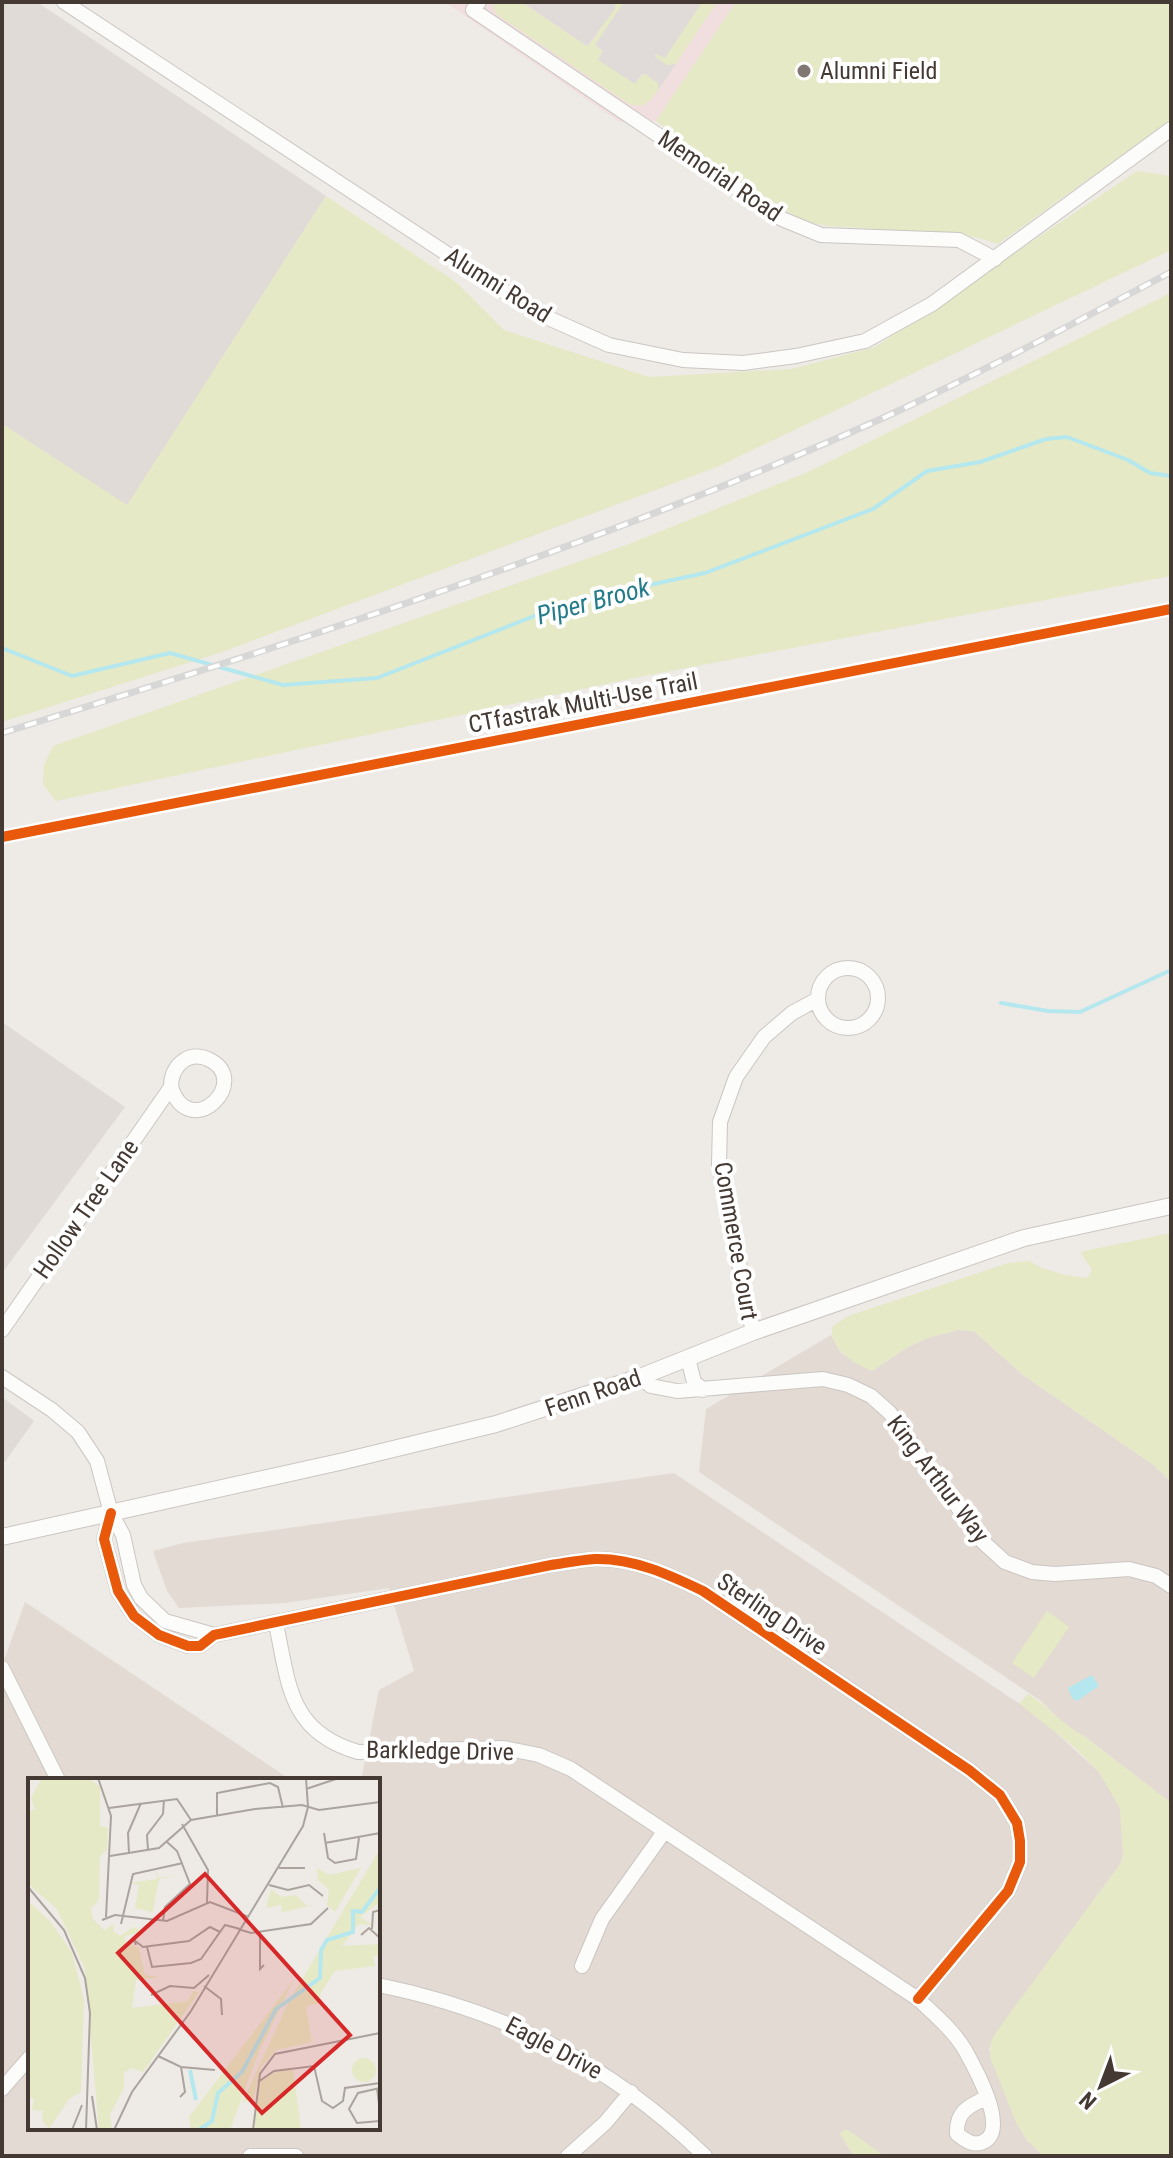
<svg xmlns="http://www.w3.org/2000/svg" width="1173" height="2158" font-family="'Roboto Condensed',sans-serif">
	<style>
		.residential { fill: #e3dad3 }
		.industrial { fill: #e1dbd7 }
		.medical { fill: #f1dedf }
		.green { fill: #e5e9c5 }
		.parking { fill: #e0dbd8 }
		.water { fill: #b5e8ee }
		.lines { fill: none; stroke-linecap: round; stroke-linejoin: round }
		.stream { stroke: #b5e8ee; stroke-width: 4 }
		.minor-casing { stroke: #cbc6c2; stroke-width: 16 }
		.tertiary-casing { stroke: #cbc6c2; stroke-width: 18 }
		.minor { stroke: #fcfcfb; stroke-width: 14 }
		.tertiary { stroke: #fcfcfb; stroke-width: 16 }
		.rail-casing { stroke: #d8d7d7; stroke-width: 7 }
		.rail { stroke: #fff; stroke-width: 4; stroke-dasharray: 12; stroke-linecap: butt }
		.cycleway-casing { stroke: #fff; stroke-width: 15 }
		.cycleway { stroke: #e8590c; stroke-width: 10 }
		.poi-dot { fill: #807772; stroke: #fff; stroke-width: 3 }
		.labels { text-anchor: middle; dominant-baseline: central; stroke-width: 8; stroke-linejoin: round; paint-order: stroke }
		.poi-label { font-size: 24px; fill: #443933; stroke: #fff; text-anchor: start }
		.street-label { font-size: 24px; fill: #443933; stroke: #fff }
		.water-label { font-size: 26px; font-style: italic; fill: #247c8a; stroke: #fff }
		.inset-river { fill: none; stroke: #b5e8ee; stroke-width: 4 }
		.inset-road { fill: none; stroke: #aaa39e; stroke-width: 2 }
		.view { fill: #d62828; fill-opacity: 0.15; stroke: #d62828; stroke-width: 4 }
		.inset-edge { fill: none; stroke: #443933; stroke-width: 4 }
	</style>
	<rect width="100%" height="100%" fill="#eeeae6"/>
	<!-- residential -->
	<path class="residential" d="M958 1330 974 1331 1023 1375 1155 1466 1171 1482V1803L1084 1736 1069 1729 1041 1701 699 1472 706 1409 831 1335 841 1353 872 1371 906 1348 927 1338Z
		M674 1473 1038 1716 1099 1772 1120 1807 1123 1855 1121 1863 1000 2028 989 2049 1016 2122 1027 2140 1044 2156H884L848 2130 840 2134 854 2156H2V1666L25 1602 291 1780H30V2128H378V1780H361L379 1690 414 1671 389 1588 285 1603 179 1608 167 1591 153 1551 183 1543Z"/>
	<!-- industrial -->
	<path class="industrial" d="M2 2H37L326 196 127 506 2 424Z
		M2 1022 125 1107 2 1273Z
		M2 1397 34 1421 2 1466Z"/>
	<!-- medical -->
	<path class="medical" d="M445 2H736L656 121 620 122Z"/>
	<!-- green -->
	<path class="green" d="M492 2H521L587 46 594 39 616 2H624L596 45 635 83 644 73 658 83V90C650 102 644 109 629 104L496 14Z
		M702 2H717L675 65 669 66 655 57 657 53 665 57Z
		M736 2H1171V120L998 244 975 237 946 233 828 226 803 221 722 169 656 121Z
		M1137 171 1171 176V250L717 467 222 652 2 722V424L127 505 326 196 456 282 504 330 649 377 792 369 875 347Z
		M1171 293V576L639 677 56 801 43 784 44 765 53 746 629 544 808 472Z
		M1171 1233V1482L1155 1466 1023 1375 974 1331 958 1330 927 1338 906 1348 872 1371C854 1363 830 1350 832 1327L848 1316 1008 1263 1029 1261 1042 1268 1065 1275 1088 1278 1092 1270 1081 1253 1084 1251Z
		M1047 1611 1069 1627 1034 1678 1012 1663Z
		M1028 1694C1049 1706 1062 1725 1084 1736L1171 1803V2156H1044L1027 2140 1016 2122 990 2057 991 2041 999 2028 1121 1863 1123 1855 1120 1808 1099 1772 1073 1746 1022 1706 1020 1702Z
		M844 2130H848L884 2156H854L840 2134Z"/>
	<!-- parking -->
	<path class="parking" d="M522 2H616L615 9 587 46Z
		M624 2H702L665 58 655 54V57L667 65 676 64 658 90V83L645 74H641L635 84 598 60 603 51 595 45Z"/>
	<!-- water -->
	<path class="water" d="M1092 1675 1099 1686 1077 1701 1072 1698 1068 1688Z"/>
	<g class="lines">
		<!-- stream -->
		<path class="stream" d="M2 648 72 676 170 653 283 685 377 678 570 602 705 573 873 509 927 471 980 462 1046 439 1067 437 1128 460 1150 473 1171 476
			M1001 1003 1048 1011 1080 1012 1169 971"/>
		<defs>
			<path id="minor" d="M64 2 537 313 609 345 683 360 743 363 796 356 865 341 932 304 1171 129
				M479 2 473 10 782 219 821 235 959 240 995 259
				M818 998a30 30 0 1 1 60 0a30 30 0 1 1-60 0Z
				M2 1330 171 1087C171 1067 187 1050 208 1059 254 1080 190 1144 171 1087
				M753 1332 719 1164 720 1122 736 1077 764 1037 792 1013 818 999
				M688 1358 694 1382 703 1390
				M2 1377 52 1410 78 1432 97 1461 111 1513 123 1535 134 1585 141 1598 165 1621 214 1635
				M640 1377 651 1386 677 1391 823 1379 848 1385 871 1396 890 1413 982 1541 1005 1562 1032 1572 1055 1574 1129 1569 1156 1576 1171 1586
				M111 1513 104 1539 118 1591 134 1616 159 1635 188 1646H200L214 1635 551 1565C565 1563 580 1560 595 1559 633 1558 670 1575 703 1591L969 1770 1000 1795 1017 1823 1020 1841V1862L1008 1891 918 1999
				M276 1624C289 1685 289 1732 358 1752L504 1748 539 1755 571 1769 918 1999C935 2015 953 2030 965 2050 975 2068 1008 2127 985 2141 974 2147 966 2141 957 2134 956 2112 968 2106 986 2098
				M2 1668 58 1780
				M582 1966 602 1919 664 1832
				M378 1985C507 2011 611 2065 705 2156
				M2 2089 30 2057
				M250 2156H296
				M568 2156 605 2123 631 2092"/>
			<path id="tertiary" d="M2 1537 344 1461 496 1424 640 1377 753 1332 1024 1238 1171 1206"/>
		</defs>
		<!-- minor casing -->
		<use href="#minor" class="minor-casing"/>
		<!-- tertiary casing -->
		<use href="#tertiary" class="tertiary-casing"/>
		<!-- minor -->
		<use href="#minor" class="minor"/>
		<!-- tertiary -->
		<use href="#tertiary" class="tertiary"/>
		<defs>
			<path id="rail" d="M2 733C300 641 598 546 883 418 981 373 1076 322 1171 272"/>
		</defs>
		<!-- rail casing -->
		<use href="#rail" class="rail-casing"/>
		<!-- rail -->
		<use href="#rail" class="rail"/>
		<defs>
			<path id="cycleway" d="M2 837 1171 609
				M111 1513 104 1539 118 1591 134 1616 159 1635 188 1646H200L214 1635 551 1565C565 1563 580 1560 595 1559 633 1558 670 1575 703 1591L969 1770 1000 1795 1017 1823 1020 1841V1862L1008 1891 918 1999"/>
		</defs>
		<!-- cycleway casing -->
		<use href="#cycleway" class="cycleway-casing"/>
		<!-- cycleway -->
		<use href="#cycleway" class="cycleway"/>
	</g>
	<!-- markers -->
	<circle class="poi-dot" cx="804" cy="71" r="8"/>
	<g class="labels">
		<!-- poi labels -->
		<g class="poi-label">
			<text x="820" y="71">Alumni Field</text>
		</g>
		<!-- street labels -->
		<g class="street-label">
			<text transform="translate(720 176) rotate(34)">Memorial Road</text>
			<text transform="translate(498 285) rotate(32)">Alumni Road</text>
			<text transform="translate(583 703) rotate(-11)">CTfastrak Multi-Use Trail</text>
			<text transform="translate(86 1209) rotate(-55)">Hollow Tree Lane</text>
			<text transform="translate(736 1241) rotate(80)">Commerce Court</text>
			<text transform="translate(593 1393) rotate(-19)">Fenn Road</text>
			<text transform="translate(938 1479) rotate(53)">King Arthur Way</text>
			<text transform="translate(772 1614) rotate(34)">Sterling Drive</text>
			<text transform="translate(440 1751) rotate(1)">Barkledge Drive</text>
			<text transform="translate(554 2048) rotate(28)">Eagle Drive</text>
		</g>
		<!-- water labels -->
		<g class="water-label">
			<text transform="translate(593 601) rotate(-15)">Piper Brook</text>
		</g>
	</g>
	<!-- overview -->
	<g transform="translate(28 1778)">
		<rect width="352" height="352" fill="#eeeae6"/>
		<path d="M14 0H60L72 9V48L80 50 79 71 72 78 71 121 63 131 65 141 76 152 86 146 85 153 92 158 105 149 116 154 97 158 98 165 111 170 117 197 132 199 108 202 104 230 160 223 165 213 171 214 115 294 103 290 96 295V310L82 337 84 352H71L57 191 29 131 0 106V34L7 31 3 20ZM352 71V124L332 139 344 147 331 146 314 168 352 166V177L345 178 347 188 307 193 292 216 293 225 278 228 284 264 248 272 233 289 226 320 214 325 261 223ZM289 90 301 97 333 90 307 134 299 127 301 112 290 102ZM128 92 131 100 159 95 131 101 123 143 124 134 107 130 111 107 103 105 129 101ZM243 111 253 119 268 117 279 128 287 127 254 134 253 127 238 130ZM0 123 23 144 44 175 56 222 53 314 41 321 21 351 14 342 15 333 4 332 6 321 0 318ZM266 201 230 276 202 352H163L161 339ZM324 292a12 12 0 1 1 24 0a12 12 0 1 1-24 0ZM265 291 273 352H226L231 305 247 294Z" fill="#e5e9c5"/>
		<path class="inset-river" d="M162 292 168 322M171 352 184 343 190 315 214 294 248 231 292 200 293 172 299 162 325 154V133L334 134 352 110"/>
		<path class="inset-road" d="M70 0 83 38 78 139M278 11 311 0M81 30 149 21 163 42M189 38V15L242 5 250 9 255 30M154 46 180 92 179 125M296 55 300 80 307 85 328 81 331 60M297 65 352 55M120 72 119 57 135 36 136 22M101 75 100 55 113 25M82 78 131 70 163 42 227 31 274 27 291 32 352 24M251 90H277M241 107 260 112 281 107 295 118M0 109 36 152 57 200 62 235 58 352M74 142 87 137 139 143 182 124 221 139M135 143 137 129 162 106 149 73 138 63M93 146 105 96 155 85M210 151 223 155 283 146 300 130M344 151 345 134 352 132M232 154V191L236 187M333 157 341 150 352 160M108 167 106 162 115 169 161 163 182 149 192 154M119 169 124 189 163 185 173 181 197 147 212 151M176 208 193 221 194 237M123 217 142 208 166 210 181 197M130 278 153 289 187 292M230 304 246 293 286 288 294 323 305 330 315 323 317 310 352 305M349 310 352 334M352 310 330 315 321 331 329 345 352 343M64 318 69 352M152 319 157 314 153 289M44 352 54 327M86 352 104 314 163 233 275 48 280 29 278 0M225 352 232 296 247 276 352 255"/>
		<path class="view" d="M177 96 322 257 234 335 90 175Z"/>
		<rect width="352" height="352" class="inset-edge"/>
	</g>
	<!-- border -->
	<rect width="1173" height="2158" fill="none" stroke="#443933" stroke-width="8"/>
	<!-- north arrow -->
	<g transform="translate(1101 2086) rotate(222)" stroke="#ffffff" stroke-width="6" paint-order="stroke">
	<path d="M0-6L14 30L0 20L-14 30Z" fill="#443933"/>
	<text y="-12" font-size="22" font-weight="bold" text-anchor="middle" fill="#443933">N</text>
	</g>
</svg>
